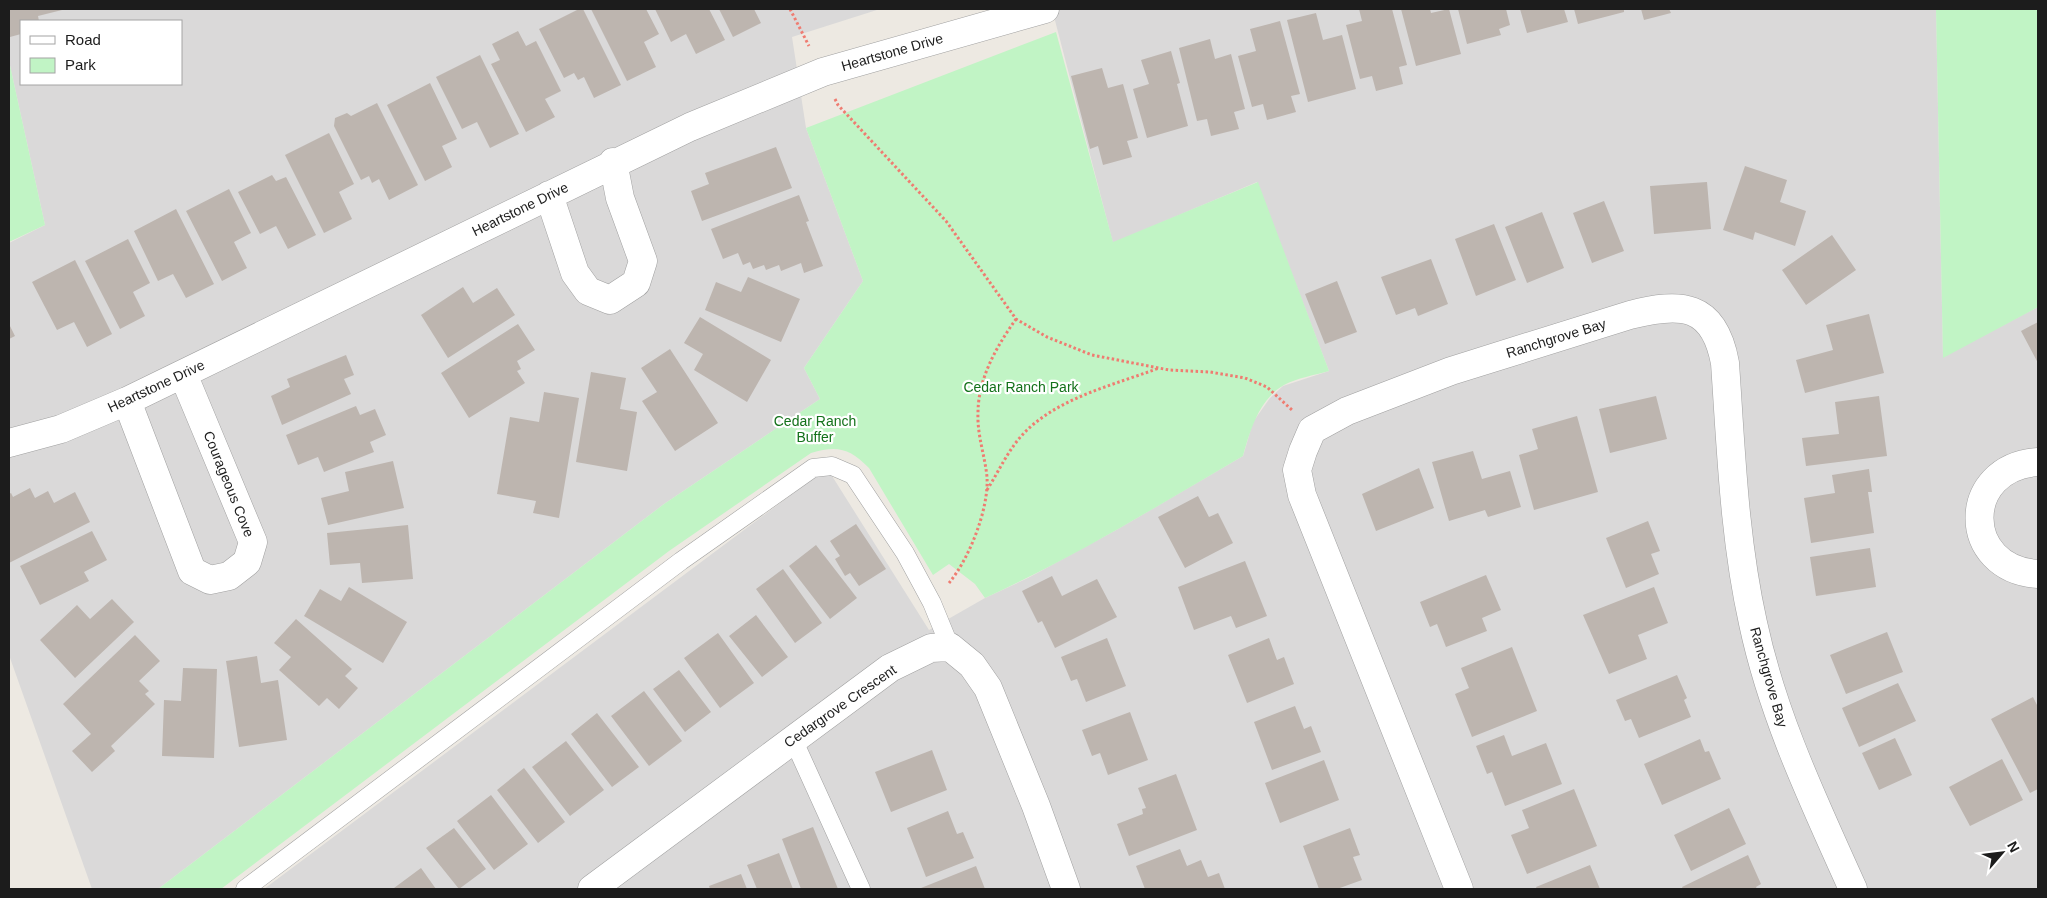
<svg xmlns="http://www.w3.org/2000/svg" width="2047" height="898" font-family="Helvetica,sans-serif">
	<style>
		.residential { fill: #dad9d9; fill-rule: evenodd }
		.park { fill: #c1f4c5 }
		.building { fill: #bdb5af }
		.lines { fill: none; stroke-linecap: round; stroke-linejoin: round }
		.lane-casing { stroke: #a0a0a0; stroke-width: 19 }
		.street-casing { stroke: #a0a0a0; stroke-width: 29 }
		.path { stroke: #ef7c71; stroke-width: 3; stroke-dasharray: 2.5 2.5; stroke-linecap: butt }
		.lane { stroke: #fff; stroke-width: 18 }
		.street { stroke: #fff; stroke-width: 28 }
		.labels { text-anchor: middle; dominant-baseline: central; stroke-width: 4.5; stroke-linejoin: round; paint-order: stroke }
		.street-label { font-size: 14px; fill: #1c1c1c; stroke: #fff }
		.park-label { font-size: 14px; fill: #13711a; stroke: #fff }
	</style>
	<rect width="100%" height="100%" fill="#ede9e2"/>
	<!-- residential -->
	<path class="residential" d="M9 9H880L792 37 806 128 863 281 804 368 820 399 664 504 158 889H92L9 655V243L45 225 9 61ZM21 21H181V84H21Z
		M1052 9H1936L1943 357 2038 307V889H264L827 468 929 630 985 598 1028 578 1118 529 1243 456 1253 422 1270 398 1283 386 1329 371 1257 182 1113 243Z"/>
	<!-- park -->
	<path class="park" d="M1936 9H2038V307L1943 358Z
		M1056 32 1113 242 1258 182 1329 371C1315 375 1297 378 1284 385 1259 399 1250 431 1243 456 1159 505 1075 557 985 598L975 584 949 564 933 575 869 468C850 449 838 445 811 453L669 551 221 889H158L664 504 820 399 804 368 863 281 806 128Z
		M9 61 45 225 9 242Z"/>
	<!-- building -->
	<path class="building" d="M9 9H62V10L38 16 39 21H21V34L10 37Z
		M579 9H583L621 85 594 98 584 77 578 80 574 73 564 78 539 29Z
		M591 9H646L659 34 644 42 656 67 627 81Z
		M655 9H709L725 40 696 54 686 34 671 42Z
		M719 9H754L761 23 733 37Z
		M1359 9H1392L1407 65 1399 67 1403 84 1376 91 1372 76 1360 79 1346 25 1362 21Z
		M1401 9H1430L1431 13 1449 9 1461 54 1416 66Z
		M1458 9H1506L1510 25 1499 29 1501 35 1467 44Z
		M1520 9H1564L1568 22 1527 33Z
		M1574 9H1624V12L1578 24Z
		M1641 9H1669L1671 13 1644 20Z
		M1316 13 1323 40 1342 35 1356 89 1308 102 1287 20Z
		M1280 21 1300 94 1291 96 1296 112 1267 120 1263 104 1252 107 1238 56 1256 51 1250 29Z
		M518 31 526 46 536 41 561 91 545 99 555 117 526 132 491 64 500 60 492 44Z
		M1210 39 1215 59 1231 54 1245 109 1234 112 1239 129 1211 136 1207 119 1197 121 1179 48Z
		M1171 51 1180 83 1177 84 1188 126 1147 138 1133 89 1149 84 1141 60Z
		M480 55 519 134 490 148 477 122 462 129 436 77Z
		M1102 68 1108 88 1123 84 1138 138 1127 141 1132 157 1103 165 1098 146 1090 149 1071 76Z
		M430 83 457 139 442 146 452 167 425 181 387 105Z
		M377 103 418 185 389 200 379 179 372 183 369 176 361 180 334 126 335 118 347 113 351 116Z
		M329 133 354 184 339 192 352 219 324 233 285 155Z
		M776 147 792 188 702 221 691 191 709 184 705 173Z
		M1745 166 1787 180 1780 202 1806 211 1795 246 1755 232 1753 240 1723 230Z
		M272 175 276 181 286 177 316 235 288 249 276 226 260 234 238 192Z
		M1707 182 1711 229 1654 234 1650 186Z
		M229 189 251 233 234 242 247 268 222 281 186 211Z
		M799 195 809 221 806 222 823 266 804 273 801 263 781 271 779 265 766 270 764 265 753 269 750 262 743 265 738 253 723 259 711 229Z
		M1604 201 1624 251 1592 263 1573 213Z
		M176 209 214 284 186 298 173 274 158 281 134 231Z
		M1542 212 1564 268 1527 283 1505 227Z
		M1494 224 1516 280 1476 296 1455 239Z
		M1832 235 1856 270 1806 305 1782 270Z
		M128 239 150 283 133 292 145 316 120 329 85 261Z
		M1431 259 1448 304 1418 316 1415 308 1396 315 1381 277Z
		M75 260 112 334 87 347 74 322 57 330 32 282Z
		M748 277 800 299 781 342 705 310 716 282 741 292Z
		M1337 281 1357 332 1325 344 1305 294Z
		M463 287 473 303 497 288 515 315 448 358 421 315Z
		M1869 314 1884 373 1805 393 1796 360 1833 350 1826 325Z
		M700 317 771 360 747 402 694 370 703 354 684 343Z
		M2038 322V363L2021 331Z
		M9 324 15 336 9 339Z
		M518 324 535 350 517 361 521 369 517 371 525 383 469 418 441 373Z
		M670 349 718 423 675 451 642 401 657 392 641 368Z
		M346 355 354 375 344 379 351 394 282 425 271 396 290 387 287 379Z
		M591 372 626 378 620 409 637 412 627 471 576 462Z
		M544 392 579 398 559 518 533 513 536 501 497 494 510 417 539 422Z
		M1656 396 1667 439 1610 453 1599 409Z
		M1879 396 1887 456 1806 466 1802 438 1839 434 1835 402Z
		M356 406 360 415 375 409 386 435 370 442 374 452 324 472 318 457 298 465 286 435Z
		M1577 416 1598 492 1534 510 1519 455 1538 449 1532 429Z
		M1473 451 1482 479 1510 471 1521 507 1488 517 1485 510 1449 521 1432 462Z
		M393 461 404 508 328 525 321 498 349 491 345 472Z
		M1419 468 1434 508 1376 531 1362 494Z
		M1869 469 1872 492H1868L1874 533 1811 543 1804 498 1835 493 1832 475Z
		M30 488 35 498 48 491 54 503 75 492 90 522 9 563V494L11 493 13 497Z
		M1198 496 1209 517 1218 513 1233 543 1185 568 1158 517Z
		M1648 521 1660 551 1651 554 1659 574 1626 588 1606 538Z
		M856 524 886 569 859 586 850 573 845 576 835 559 840 556 830 541Z
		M408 525 413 579 362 583 360 563 330 565 327 533Z
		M92 531 107 560 84 572 89 581 40 605 20 566Z
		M816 545 857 598 830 619 789 566Z
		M1870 548 1876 587 1816 596 1810 557Z
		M1245 561 1267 616 1236 628 1231 616 1194 630 1178 587Z
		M783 569 822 623 795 643 756 589Z
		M1486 575 1501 610 1482 618 1487 631 1446 647 1437 624 1430 627 1420 602Z
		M1052 576 1062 596 1097 579 1117 617 1055 648 1042 621 1038 623 1022 591Z
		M349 587 407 622 383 663 304 616 320 589 341 601Z
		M1654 587 1668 623 1638 635 1647 659 1609 674 1583 615Z
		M112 599 134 622 75 678 40 640 77 605 90 619Z
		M756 615 788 657 762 677 729 636Z
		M296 619 352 669 345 676 358 688 339 709 327 698 319 706 279 670 291 657 274 643Z
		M1887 632 1903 672 1846 694 1830 655Z
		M718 633 754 683 720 708 684 658Z
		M135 635 160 661 139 681 149 691 145 694 155 704 111 746 115 751 92 772 72 751 91 734 63 704Z
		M1107 638 1126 686 1086 702 1077 679 1071 681 1061 657Z
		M1269 638 1277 660 1284 657 1294 684 1247 703 1228 655Z
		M1512 647 1537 711 1472 737 1455 694 1469 688 1461 668Z
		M257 656 261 683 278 680 287 740 239 747 226 661Z
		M183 668 217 669 214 758 162 756 164 700 181 701Z
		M679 670 711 712 685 732 653 689Z
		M1677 675 1687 698 1684 700 1691 717 1639 738 1631 719 1625 721 1616 700Z
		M1898 683 1916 721 1859 747 1842 708Z
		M644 691 682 741 649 766 611 716Z
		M2033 697 2038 707V789L2030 793 1991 719Z
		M1295 706 1304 729 1311 726 1321 752 1272 770 1254 722Z
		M1130 712 1148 760 1108 775 1100 753 1092 756 1082 730Z
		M597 713 639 767 612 787 571 734Z
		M1504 735 1512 756 1546 743 1562 784 1505 806 1492 772 1487 774 1476 746Z
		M1895 738 1912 775 1879 790 1862 753Z
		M1700 739 1705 752 1709 751 1721 779 1662 805 1644 764Z
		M566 741 604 790 570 816 532 767Z
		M932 750 947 790 891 812 875 772Z
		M2002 759 2023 800 1970 826 1949 787Z
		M1324 760 1339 800 1280 823 1265 783Z
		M524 768 565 822 538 843 497 790Z
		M1176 774 1197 830 1129 856 1117 824 1143 814 1142 809 1146 808 1138 788Z
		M1574 789 1597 846 1527 874 1511 835 1529 828 1522 810Z
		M491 795 528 844 494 870 457 821Z
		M1729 808 1746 844 1691 871 1674 835Z
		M948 811 957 834 963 832 974 858 926 877 907 828Z
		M813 827 838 889H801L782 839Z
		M454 828 486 869 459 889 426 848Z
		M1350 828 1360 855 1353 857 1362 880 1337 889H1319L1303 846Z
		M1180 849 1187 866 1201 860 1208 877 1219 873 1225 889H1145L1136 866Z
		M779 853 793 889H757L747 865Z
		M1748 855 1761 884 1756 887 1757 889H1683L1682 887Z
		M1590 865 1600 889H1537L1536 887Z
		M976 866 985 889H922L921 888Z
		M421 868 436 889H395L394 888Z
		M741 874 747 889H710L709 886Z"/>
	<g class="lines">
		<defs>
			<path id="lane" d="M793 739 861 889
				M245 889 681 561 813 468 832 466 853 475 905 553 932 603 950 647"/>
			<path id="street" d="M549 195 575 273 588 291 610 300 636 283 643 261 620 198 613 162
				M127 401 192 571 210 580 229 576 247 562 253 542 183 374
				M9 443 61 429 127 401 690 127 823 72 1045 9
				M2038 462C1960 467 1960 569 2038 574
				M592 889 890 668 931 648 950 647 972 665 988 688 1036 806 1066 889
				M1459 889 1302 495 1297 470 1303 451 1312 430 1347 411 1451 371 1630 315C1681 302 1714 303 1725 363 1731 449 1734 538 1753 623 1773 717 1814 802 1853 889"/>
		</defs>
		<!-- lane casing -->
		<use href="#lane" class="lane-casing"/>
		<!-- street casing -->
		<use href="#street" class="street-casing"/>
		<!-- path -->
		<path class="path" d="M790 9 809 46
			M835 99 838 105 946 221 1016 319 1047 337 1092 355 1169 370 1210 372 1245 378 1267 387 1292 410
			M987 490C999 471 1009 448 1025 432 1060 397 1114 385 1159 368
			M949 583C969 559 989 509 987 477 985 456 977 435 978 413 978 378 997 346 1016 319"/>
		<!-- lane -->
		<use href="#lane" class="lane"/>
		<!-- street -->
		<use href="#street" class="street"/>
	</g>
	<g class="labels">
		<!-- street labels -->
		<g class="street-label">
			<text transform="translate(892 52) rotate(-16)">Heartstone Drive</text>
			<text transform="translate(520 209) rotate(-26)">Heartstone Drive</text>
			<text transform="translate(1556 338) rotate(-17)">Ranchgrove Bay</text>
			<text transform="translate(156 386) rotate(-25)">Heartstone Drive</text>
			<text transform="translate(229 484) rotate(68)">Courageous Cove</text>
			<text transform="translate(1769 677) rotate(74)">Ranchgrove Bay</text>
			<text transform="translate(840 706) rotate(-35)">Cedargrove Crescent</text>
		</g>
		<!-- park labels -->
		<g class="park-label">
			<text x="1021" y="387">Cedar Ranch Park</text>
			<text x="815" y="421">Cedar Ranch<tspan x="815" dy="16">Buffer</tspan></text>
		</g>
	</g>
	<!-- border -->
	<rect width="2047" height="898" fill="none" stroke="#1c1c1c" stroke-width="20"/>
	<!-- legend -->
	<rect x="20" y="20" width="162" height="65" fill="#ffffff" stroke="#a4a4a4"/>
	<rect x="30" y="36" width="25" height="8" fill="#ffffff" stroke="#a4a4a4"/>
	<text x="65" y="45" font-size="15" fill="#1c1c1c">Road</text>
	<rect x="30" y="58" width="25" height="15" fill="#c1f4c5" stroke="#a4a4a4"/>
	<text x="65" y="70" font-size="15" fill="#1c1c1c">Park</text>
	<!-- north arrow -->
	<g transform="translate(2002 853) rotate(62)" stroke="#ffffff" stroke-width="4" paint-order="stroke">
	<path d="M0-4L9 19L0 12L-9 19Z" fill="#1c1c1c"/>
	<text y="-8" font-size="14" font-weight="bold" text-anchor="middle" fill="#1c1c1c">N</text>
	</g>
</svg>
